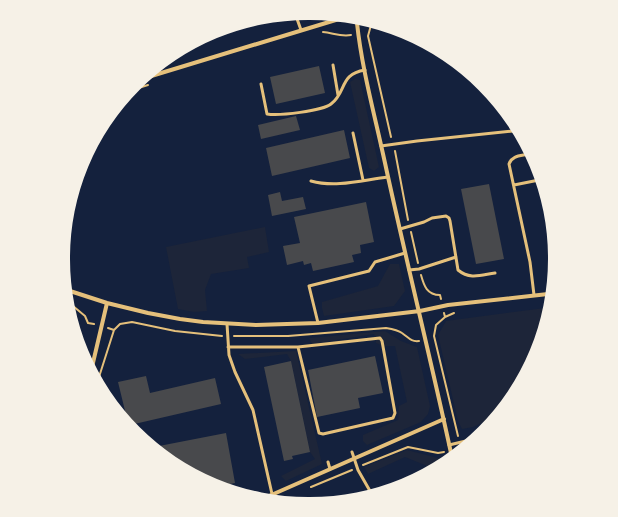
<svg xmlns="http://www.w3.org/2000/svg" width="618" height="517" font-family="Arial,sans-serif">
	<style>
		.green { fill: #1d2539 }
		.building { fill: #48494c }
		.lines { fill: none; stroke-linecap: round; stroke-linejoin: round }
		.path { stroke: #e5c07b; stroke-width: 2 }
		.service { stroke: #e5c07b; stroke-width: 3 }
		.minor { stroke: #e5c07b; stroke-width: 4 }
	</style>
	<rect width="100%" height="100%" fill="#14213d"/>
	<!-- green -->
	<path class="green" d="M355 79 360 80 379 167 374 171 369 168 350 82Z
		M265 227 269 252 247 257 249 268 211 274 205 290 207 311 194 312 178 309 166 247Z
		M390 264H399L405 291 394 306 324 316 322 308V302L378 286Z
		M545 308 536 353 491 419 473 427 462 429 458 421 438 335 446 321Z
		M385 331 401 341 417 347 430 406 428 414 421 422 367 445 363 441V435L398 420 399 406 407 402 395 346H383L376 343 374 334 312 344 309 338Z
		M296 351 322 464 286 481 281 476 315 459 310 452 291 361 287 354 245 359 238 354Z
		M407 450 438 458 443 457V458L430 467 405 457 368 474 364 467Z"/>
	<!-- building -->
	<path class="building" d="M319 66 325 93 276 104 270 77Z
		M296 116 300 130 261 139 258 125Z
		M344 130 350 158 272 176 266 148Z
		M489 184 504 259 476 264 461 189Z
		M280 192 282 201 303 197 306 209 272 216 268 195Z
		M366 202 374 242 360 245 361 253 352 255 354 262 313 271 311 263 304 265 303 261 287 265 283 246 300 243 294 217Z
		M375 356 383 393 358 398 360 408 317 417 308 370Z
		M291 361 310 452 292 456 293 459 284 461 264 367Z
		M146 376 150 393 215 378 221 404 130 425 127 419 118 382Z
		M226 433 235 483 220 486 215 485 160 448 159 446Z"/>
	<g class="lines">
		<!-- path -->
		<path class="path" d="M371 25 368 36 391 137
			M323 32C333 33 341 37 351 35
			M132 90 148 85
			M395 151 408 220
			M411 232 418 263
			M421 275C424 286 427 295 440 295L441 299
			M73 306 85 316 88 323 94 324
			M444 313 445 317 436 325 434 336 458 436
			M445 317 454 313
			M108 328 114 330 120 324 132 322 175 331 222 336
			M234 336H288L386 328C392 329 398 330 402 333 409 338 411 342 419 341
			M99 377 114 330
			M363 465 408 447 438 453 444 452
			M311 487 352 470"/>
		<!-- service -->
		<path class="service" d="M296 16 301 30
			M333 65 338 95
			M261 84 267 114C279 116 322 111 331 104 347 92 339 74 365 70
			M353 133 363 180
			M381 146 417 141 513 131
			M529 154C521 156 512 155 509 164L530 262 534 295
			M311 181C336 188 363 180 388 177
			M514 185 539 180
			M400 229 424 222 432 218 446 216 449 218 450 221 458 270C470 280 481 275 495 273
			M409 270 419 269 456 257
			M318 323 309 286 369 271 375 262 405 253
			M227 324 229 355 235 372 253 410 272 494
			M228 347H298L380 338 382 341 395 413 393 418 323 434 319 433 298 347
			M449 445 470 440
			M352 452 358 470 370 491
			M328 462 330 469"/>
		<!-- minor -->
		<path class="minor" d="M357 23C362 70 375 116 385 163 406 260 430 356 451 453
			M148 77 339 19
			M70 291 107 303 148 313 180 319 203 322 256 325 318 323 420 311 448 305 548 294
			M92 367 107 303
			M269 496 444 419"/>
	</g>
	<!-- crop -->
	<path d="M0 0H618V517H0ZM308 20H310A238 238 0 0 1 548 258V259A238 238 0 0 1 310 497H308A238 238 0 0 1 70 259V258A238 238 0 0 1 308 20Z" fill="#f6f1e7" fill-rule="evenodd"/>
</svg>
